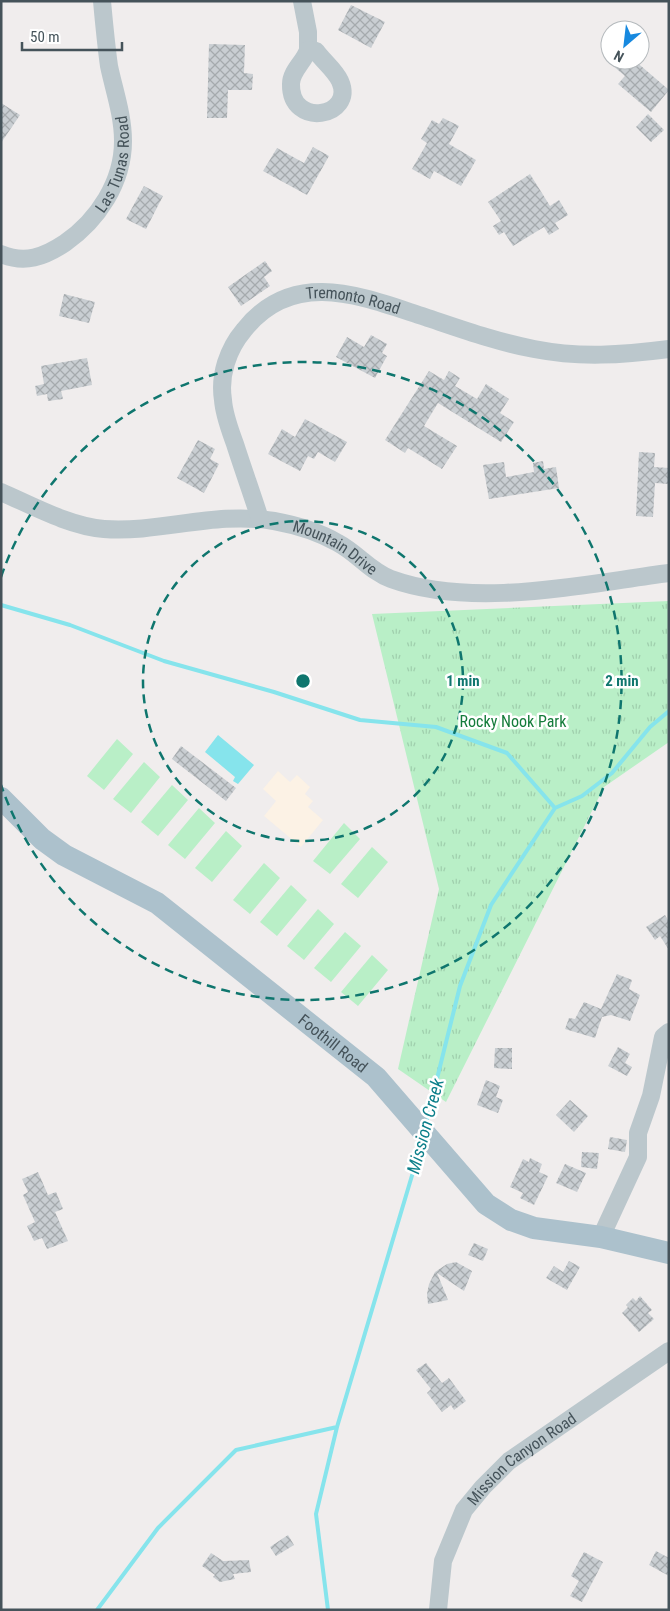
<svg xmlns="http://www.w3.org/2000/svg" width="670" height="1611" font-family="'Roboto Condensed',sans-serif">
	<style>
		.commercial { fill: #fcf2e5 }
		.grass { fill: #b9efc7 }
		.park { fill: url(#park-tufts) }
		.water { fill: #86e4ec }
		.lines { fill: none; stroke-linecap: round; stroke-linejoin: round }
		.stream { stroke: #86e4ec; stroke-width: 4 }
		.building { fill: url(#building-cross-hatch) }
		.minor { stroke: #bbc7cc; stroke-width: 18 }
		.major { stroke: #acc1cc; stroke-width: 22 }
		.ring { fill: none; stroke: #0f766e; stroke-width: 2.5; stroke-dasharray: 9 6 }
		.labels { text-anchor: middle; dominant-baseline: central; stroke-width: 5; stroke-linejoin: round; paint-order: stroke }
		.street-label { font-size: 16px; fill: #45535a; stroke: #fff }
		.park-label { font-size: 16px; fill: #157c3b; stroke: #fff }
		.water-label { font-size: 18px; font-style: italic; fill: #0c7f8a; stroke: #fff }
		.centre { fill: #0f766e; stroke: #fff; stroke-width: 2.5 }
		.ring-label { font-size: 15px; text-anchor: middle; font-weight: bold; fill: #0f766e; stroke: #fff; stroke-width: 5; stroke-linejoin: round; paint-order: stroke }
	</style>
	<defs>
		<pattern id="park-tufts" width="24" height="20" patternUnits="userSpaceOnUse" patternTransform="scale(1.25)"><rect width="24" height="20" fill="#b9efc7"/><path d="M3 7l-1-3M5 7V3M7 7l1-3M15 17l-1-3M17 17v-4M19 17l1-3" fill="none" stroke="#a0cfad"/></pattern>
		<pattern id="building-cross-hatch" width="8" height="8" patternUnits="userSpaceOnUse" patternTransform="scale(1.25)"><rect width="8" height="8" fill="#c9ced2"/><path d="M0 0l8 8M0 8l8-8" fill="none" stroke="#a5aaad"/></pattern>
	</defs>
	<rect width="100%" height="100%" fill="#f0eded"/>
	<!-- commercial -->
	<path class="commercial" d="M278 771 290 782 297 775 310 787 305 794 313 801 308 807 323 820 301 847 264 816 276 801 263 789Z"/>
	<!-- grass -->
	<path class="grass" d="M117 739 133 754 104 790 87 776Z
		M144 762 160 777 131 813 113 799Z
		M172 785 188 800 158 836 141 822Z
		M199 808 215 823 185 859 168 845Z
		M344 823 360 839 330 874 313 861Z
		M226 831 242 846 212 882 195 868Z
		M372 847 388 862 358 898 341 884Z
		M264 863 280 878 250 914 233 900Z
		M291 885 307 900 277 936 260 922Z
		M318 909 334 924 304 960 287 946Z
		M345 932 361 946 331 982 314 968Z
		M372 955 388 970 358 1006 341 992Z"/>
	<!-- park -->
	<path class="park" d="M669 601V742L604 787 446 1102 398 1069 439 889 372 614Z"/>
	<!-- water -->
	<path class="water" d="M218 735 254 765 238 784 233 781 235 777 205 752Z"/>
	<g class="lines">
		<!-- stream -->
		<path class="stream" d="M1 605 70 625 164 661 274 692 360 720 436 727 507 753 555 808
			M426 1123 460 986 491 905 555 808 582 796 612 773 650 727 669 711
			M97 1610 158 1528 236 1450 337 1427
			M328 1610 316 1514 337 1427 422 1142"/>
	</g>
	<!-- building -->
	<path class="building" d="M351 5 385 22 371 48 338 30Z
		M209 44 245 45 244 73 253 74 252 90H228L227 118H207Z
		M606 60H634L669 90 651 112 618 84 625 76Z
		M1 103 20 115 1 143Z
		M648 114 664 130 651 142 636 127Z
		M443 118 459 126 449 144 476 160 461 186 434 171 430 179 412 169 427 143 421 139 432 120 439 124Z
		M313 147 329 156 307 195 263 171 277 148 304 163Z
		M530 174 550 206 559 200 568 215 555 223 559 229 549 235 544 227 513 246 504 232 499 235 493 226 501 221 488 202Z
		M144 186 163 196 146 229 126 219Z
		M265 261 272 271 264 277 270 286 241 306 228 287Z
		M64 294 95 302 89 323 59 316Z
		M371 335 387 344 382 353 387 356 375 378 336 357 347 337 364 347Z
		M87 358 92 385 61 391 63 399 48 401 47 394 37 396 35 386 44 384 41 366Z
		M429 371 444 380 449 371 460 378 455 386 477 399 486 384 509 399 500 413 514 422 501 442 438 403 424 426 457 446 442 469 408 448 405 453 385 440Z
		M305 419 347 442 335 462 318 452 314 459 308 456 300 471 268 454 282 429 295 437Z
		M198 440 215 449 210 459 219 464 204 493 177 478Z
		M639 452 655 453 654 467 669 468V484L655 483 653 517 636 516Z
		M543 461 544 469 556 467 559 488 489 499 483 465 504 462 506 477 534 472 533 463Z
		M181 746 236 788 226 801 172 759Z
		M665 915 669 922V950L660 936 655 940 646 927Z
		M617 974 632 980 629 989 640 995 630 1021 611 1015 602 1017 595 1038 565 1029 569 1018 575 1019 584 1002 601 1009Z
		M618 1047 630 1054 625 1063 632 1067 627 1076 608 1066Z
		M495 1048H512V1069L494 1068Z
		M486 1080 500 1086 496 1097 503 1100 498 1113 477 1105Z
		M570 1100 588 1116 574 1132 556 1115Z
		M610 1137 627 1140 625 1152 608 1149Z
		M582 1152 599 1153 597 1169 581 1167Z
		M530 1158 542 1164 539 1172 548 1176 534 1205 520 1198 523 1193 510 1187 523 1159 529 1162Z
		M565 1164 586 1173 577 1192 556 1183Z
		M38 1172 48 1195 56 1192 63 1209 55 1212 68 1241 47 1249 42 1238 34 1241 27 1226 35 1222 23 1195 28 1192 22 1179Z
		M474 1243 488 1249 483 1261 468 1255Z
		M569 1261 580 1267 567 1290 546 1278 554 1266 563 1272Z
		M456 1262 472 1271 464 1291 437 1273 448 1300 428 1304 427 1294 429 1284 435 1272 447 1264Z
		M640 1296 652 1310 648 1313 654 1319 639 1332 622 1313 628 1307 626 1305 633 1298 636 1301Z
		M426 1363 442 1383 449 1378 466 1401 454 1410 451 1405 442 1412 427 1393 431 1389 416 1370Z
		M288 1535 294 1545 276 1556 270 1547Z
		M656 1551 669 1558V1576L649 1565Z
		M584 1552 603 1562 582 1602 570 1596 579 1581 571 1576Z
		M211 1553 223 1561 249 1560 251 1572 233 1574 235 1579 220 1582 213 1577 215 1575 202 1566Z"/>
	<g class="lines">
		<!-- minor -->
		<g class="minor">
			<path d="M302 1 308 32V50"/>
			<path d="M308 50 316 51C323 61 335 70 340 81 356 117 290 129 291 84 291 71 304 62 308 50Z"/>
			<path id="s1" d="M1 254C25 264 44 257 65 243 98 220 123 182 123 141 123 115 114 90 109 66 106 44 104 23 102 1"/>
			<path id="s2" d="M1 492C33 506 69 526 104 529 162 533 214 511 274 521 296 525 319 532 338 543 357 553 371 572 391 579 474 609 583 584 669 573"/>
			<path id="s3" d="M260 519C252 494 243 469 235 444 230 430 224 415 223 400 219 375 228 349 244 330 294 267 363 297 425 317 461 329 497 342 534 349 580 358 622 355 669 349"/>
			<path d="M601 1237 638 1157V1133L651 1096 663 1037 669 1032"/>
			<path id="s4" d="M438 1610 443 1561 464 1510 483 1487 509 1461 669 1351"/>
		</g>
		<!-- major -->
		<path class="major" id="s5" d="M1 798 42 839 64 855 157 903 376 1077 486 1204 511 1220 534 1228 601 1237 669 1253"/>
	</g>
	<!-- distance rings -->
	<g class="ring">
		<circle cx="303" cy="681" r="160"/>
		<path d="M1 577A319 319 0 1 1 1 785"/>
	</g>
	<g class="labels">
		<!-- street labels -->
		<g class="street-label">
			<text stroke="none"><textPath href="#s1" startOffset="165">Las Tunas Road</textPath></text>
			<text stroke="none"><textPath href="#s3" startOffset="322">Tremonto Road</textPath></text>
			<text stroke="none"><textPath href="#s2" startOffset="348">Mountain Drive</textPath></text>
			<text stroke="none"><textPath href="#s5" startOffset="415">Foothill Road</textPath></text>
			<text stroke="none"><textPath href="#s4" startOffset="182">Mission Canyon Road</textPath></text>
		</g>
		<!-- park labels -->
		<g class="park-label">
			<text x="513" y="721">Rocky Nook Park</text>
		</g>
		<!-- water labels -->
		<g class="water-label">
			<text transform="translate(425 1126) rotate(-75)">Mission Creek</text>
		</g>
	</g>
	<circle cx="303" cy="681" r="8" class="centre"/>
	<g class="ring-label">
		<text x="463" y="686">1 min</text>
		<text x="622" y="686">2 min</text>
	</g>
	<!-- border -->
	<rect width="670" height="1611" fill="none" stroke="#45535a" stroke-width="5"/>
	<!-- north arrow -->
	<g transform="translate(625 45) rotate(208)"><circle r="24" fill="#ffffff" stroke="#b5babd"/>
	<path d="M0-4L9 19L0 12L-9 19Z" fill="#1789df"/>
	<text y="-8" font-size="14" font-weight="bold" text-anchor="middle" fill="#45535a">N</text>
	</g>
	<!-- scale -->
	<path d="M22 42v8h100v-8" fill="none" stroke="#45535a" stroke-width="2.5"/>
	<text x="30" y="42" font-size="15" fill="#45535a" stroke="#ffffff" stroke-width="4" paint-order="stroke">50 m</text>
</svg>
